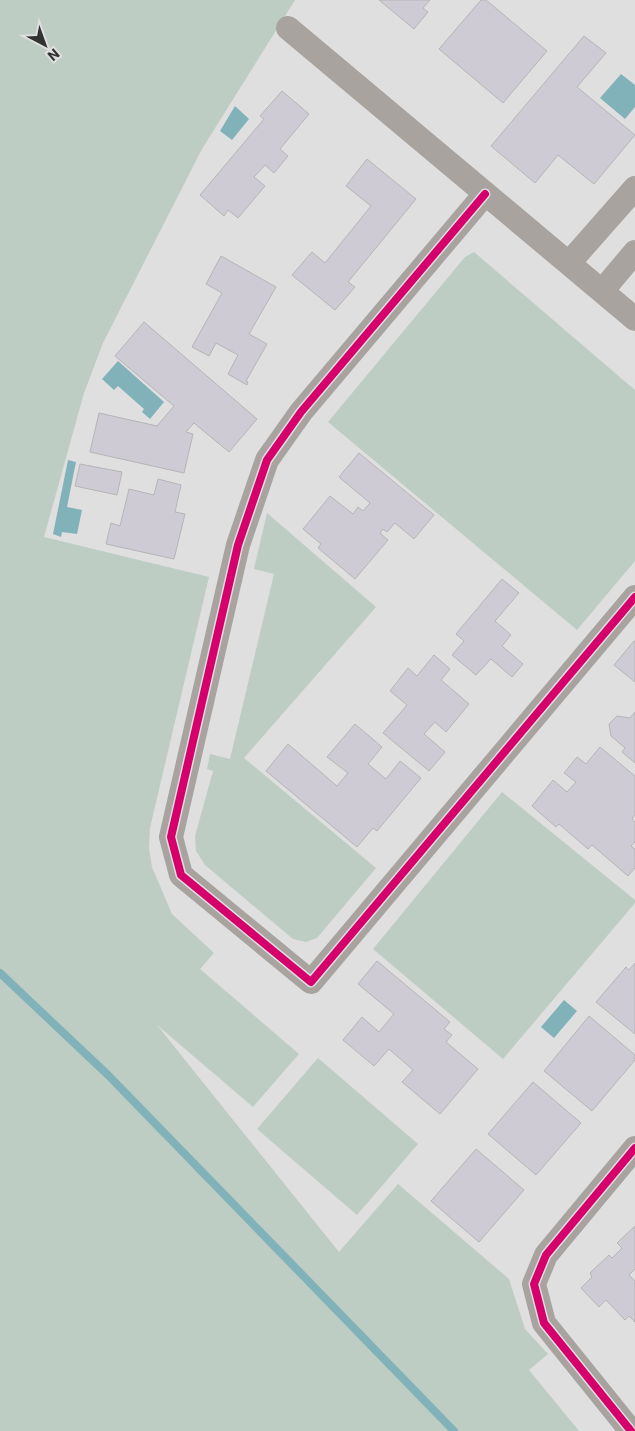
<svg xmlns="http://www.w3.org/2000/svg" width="635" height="1431" font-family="Roboto,sans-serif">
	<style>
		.green { fill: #bdcdc3 }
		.water { fill: #82b2b9 }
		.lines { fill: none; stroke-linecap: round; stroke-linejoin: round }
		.stream { stroke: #82b2b9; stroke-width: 8 }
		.building { fill: #cecbd4; stroke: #b5b5b6 }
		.street { stroke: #a8a39f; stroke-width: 24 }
		.cycleway-casing { stroke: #dfdfe0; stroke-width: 11 }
		.cycleway { stroke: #d6006c; stroke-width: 8 }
	</style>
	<rect width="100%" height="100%" fill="#dfdfe0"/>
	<!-- green -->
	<path class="green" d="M0 0H295L202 149 103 343 84 393 44 537 209 577 150 828 149 848 152 867 172 914 214 953 200 969 299 1054 253 1107 157 1025 339 1252 398 1184 509 1279 525 1329 548 1354 529 1370 579 1431H0Z
		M474 252 635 390V561L577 630 328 422 465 257Z
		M267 513 376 607 244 758 376 868 317 938 306 942 293 939 205 865 196 851 195 836 213 771 207 769 210 754 230 759 274 574 254 569Z
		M502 792 635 900V903L503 1059 373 949Z
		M318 1058 418 1144 357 1215 257 1129Z"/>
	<!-- water -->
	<path class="water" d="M621 74 635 85V107L625 119 600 98Z
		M235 106 249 119 232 140 220 131Z
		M118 361 164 402 150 419 142 412 144 409 118 386 114 390 102 379Z
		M68 460 76 462 67 507 82 510 77 534 62 532 61 537 53 534Z
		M564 1000 577 1011 554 1038 541 1027Z"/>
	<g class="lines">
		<!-- stream -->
		<path class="stream" d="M0 973 108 1075 454 1431"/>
	</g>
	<!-- building -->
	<path class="building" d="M379 0H430L423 8 428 12 414 29Z
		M481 0H486L547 51 503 103 439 49Z
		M584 36 606 53 577 87 635 135 594 184 558 155 535 183 491 146Z
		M282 91 309 114 280 149 288 156 274 173 265 165 254 177 265 186 238 218 228 210 224 216 200 195 264 119 260 116Z
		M367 159 416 199 348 282 355 287 335 310 292 275 312 252 325 263 371 206 346 186Z
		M221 256 276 287 249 334 267 344 246 381 248 382 247 385 228 374 238 355 216 343 209 356 192 347 222 293 206 284Z
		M144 322 257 419 229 452 194 423 186 432 193 434 184 473 90 452 99 413 157 426 174 406 115 356Z
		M359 453 434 515 414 539 395 523 387 532 383 529 380 533 388 540 355 579 318 548 321 544 303 529 330 496 353 514 358 507 363 511 370 503 339 477Z
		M80 464 122 472 117 495 75 486Z
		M158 479 181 485 175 512 185 514 174 559 106 544 111 523 120 526 129 489 154 495Z
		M502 579 519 593 495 621 511 635 502 646 523 664 512 677 491 659 476 675 452 655 464 641 456 634Z
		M634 641H635V682L614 665Z
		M434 655 450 669 441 680 469 704 446 732 435 722 424 734 445 752 429 771 383 733 407 705 390 691 408 668 417 676Z
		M635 712V763L622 752 625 748 611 736 609 724 617 716 630 718Z
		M355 724 382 747 368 764 386 779 400 761 421 778 377 831 373 828 357 847 266 771 288 744 337 786 348 773 327 757Z
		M600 747 635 776V815L632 819 635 822V842L631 846 635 849V868L628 876 592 845 588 849 559 824 556 827 532 806 553 780 567 792 576 782 564 773 577 757 586 764Z
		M377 961 450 1022 444 1029 452 1035 446 1042 478 1069 440 1114 402 1082 413 1070 389 1049 374 1066 343 1040 362 1017 379 1032 394 1014 358 984Z
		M635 963V1034L596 1002 626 967 629 970Z
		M589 1016 635 1055V1060L592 1111 544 1071Z
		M533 1082 581 1123 536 1175 488 1134Z
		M476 1149 524 1190 479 1242 431 1201Z
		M635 1226V1269L629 1275 635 1281V1322L629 1316 625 1320 606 1300 599 1307 581 1288 592 1277 590 1273 609 1255 612 1258 622 1248 617 1243Z"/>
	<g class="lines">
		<!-- street -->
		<path class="street" d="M288 28 635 319
			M485 194 301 412 267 460 238 545 171 837 181 875 311 982 635 597
			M569 263 635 188
			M602 291 635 252
			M631 1431 544 1323 534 1284 546 1255 635 1148"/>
		<defs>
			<path id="cycleway" d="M485 194 301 412 267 460 238 545 171 837 181 875 311 982 635 597
				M631 1431 544 1323 534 1284 546 1255 635 1148"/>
		</defs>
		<!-- cycleway casing -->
		<use href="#cycleway" class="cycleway-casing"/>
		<!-- cycleway -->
		<use href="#cycleway" class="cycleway"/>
	</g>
	<!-- north arrow -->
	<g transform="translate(45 45) rotate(139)" stroke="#dfdfe0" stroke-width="4" paint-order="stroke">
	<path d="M0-4L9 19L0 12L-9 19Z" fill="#323233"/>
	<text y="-8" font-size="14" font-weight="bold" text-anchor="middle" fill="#323233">N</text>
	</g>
</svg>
